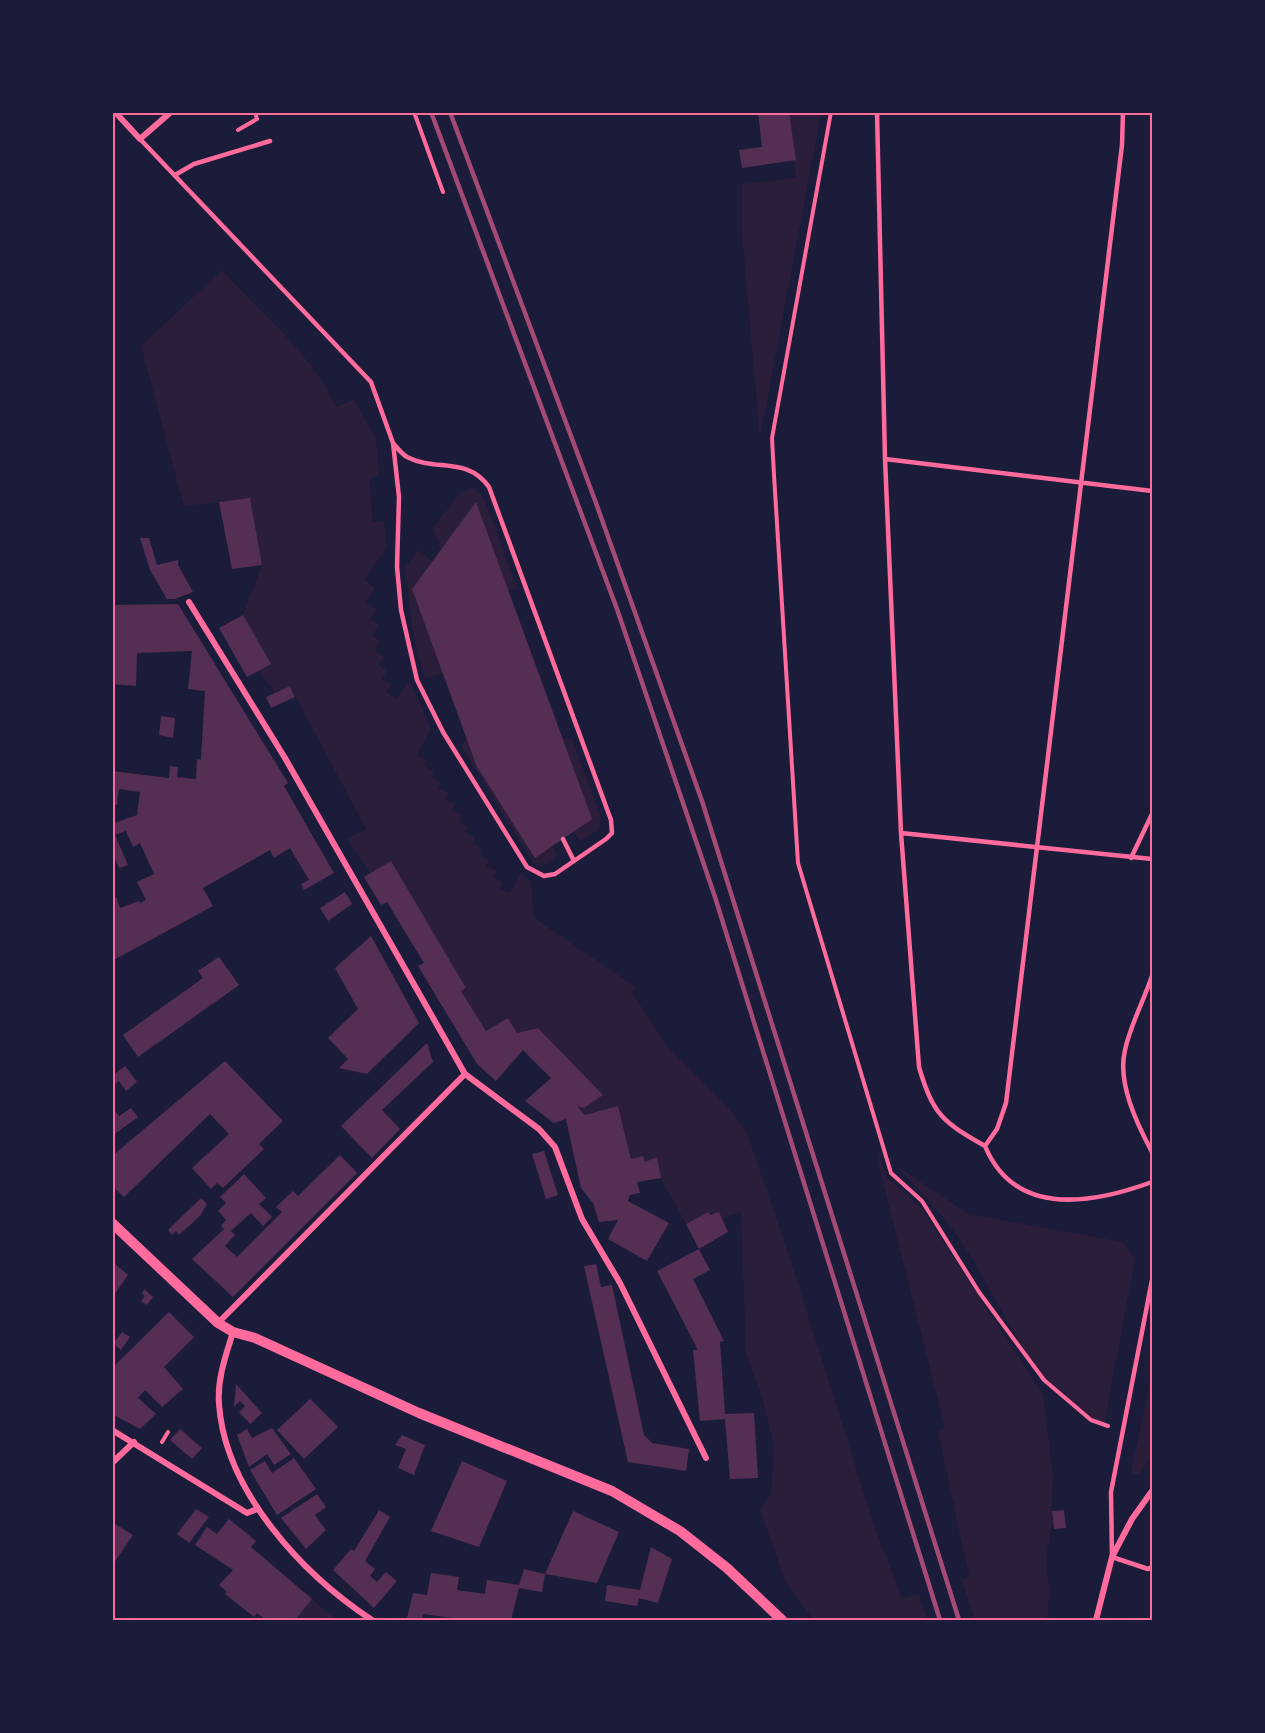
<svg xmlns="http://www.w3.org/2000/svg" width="1265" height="1733" font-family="'Sofia Sans Condensed',sans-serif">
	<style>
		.green { fill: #2a1e3b }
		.building { fill: #542f53 }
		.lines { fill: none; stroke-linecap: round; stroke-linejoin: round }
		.path { stroke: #ff6b9d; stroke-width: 4 }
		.service { stroke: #ff6b9d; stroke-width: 4.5 }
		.minor { stroke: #ff6b9d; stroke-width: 6 }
		.tertiary { stroke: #ff6b9d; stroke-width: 10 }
		.rail { stroke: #a44b75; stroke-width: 4.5 }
		.neatline { fill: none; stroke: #ff6b9d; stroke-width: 2 }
	</style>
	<rect width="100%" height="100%" fill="#1b1b3a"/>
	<!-- green -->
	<path class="green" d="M789 113H821L760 438 742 234V184L796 178Z
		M222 270C259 311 314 356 336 407L354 400 376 439 379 476 369 478 373 522H384L387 548 364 579 375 588 366 601 377 610 370 619 379 625 372 635 381 642 375 650 384 657 378 665 387 671 382 679 391 685 386 692 396 699 410 681 431 729 417 755 427 760 424 766 434 771 431 777 441 782 438 788 448 793 445 799 455 804 452 810 461 815 459 822 468 826 465 833 475 838 472 844 482 849 479 855 489 860 486 866 497 871 493 877 503 882 500 889 510 893 521 873 531 882 534 918 636 987 637 990 632 992 667 1047 727 1106 747 1133 793 1268 874 1525 902 1599 919 1594 928 1620H813L785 1581 760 1509 771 1494 774 1446 762 1397 746 1354 741 1212 721 1218 709 1212 686 1224 661 1178 657 1158 645 1162 643 1157 631 1159 618 1106 585 1115 577 1106 584 1108 602 1095 538 1028 517 1033 508 1018 486 1031 461 991 466 988 391 861 371 873 347 839 366 829 290 686 275 692 258 671 270 664 243 615 262 565 250 499 184 506 141 346Z
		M474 488 484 498 517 588 508 591 441 550 433 528 460 493Z
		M418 550 433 561 412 589 443 673 425 678 413 634 405 568Z
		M467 739 477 767 535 858 553 846 557 856 551 863 541 866 533 862 461 746Z
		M562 739H572L601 818 598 830 580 841 573 832Z
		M876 1145 886 1176 922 1209 1043 1395 1053 1477 1051 1528 1046 1559 1049 1590 1048 1615 1045 1620H975L962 1580 969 1576 938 1432 945 1427 882 1179Z
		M898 1167 969 1214 1123 1242 1135 1259 1104 1425C1034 1397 1001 1299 960 1240 943 1214 918 1191 898 1167Z
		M1152 1371V1455L1138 1475 1131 1473Z
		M312 1599 337 1620H295Z"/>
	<!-- building -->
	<path class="building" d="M758 112H789L796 160 742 168 739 150 762 147Z
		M250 498 262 565 232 569 219 502Z
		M476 502 592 819 535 858 477 767 412 589Z
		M140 538H149L157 565 178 560V565L193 592 175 599H167L150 570Z
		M178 604 288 783 284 786 334 873 304 890 301 884 309 880 290 848 274 858 270 850 203 888 213 906 112 961V898H117L120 908 139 901 140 903 146 900 137 882 154 874 140 843 133 847 126 831 115 835 128 865 119 868 112 852V824L137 815 140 792 119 789 117 805 112 804V771L169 778 170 766 178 767 177 777 196 779 197 759 201 760 205 691 188 689 192 651 137 653 136 686 112 684V605Z
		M243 615 271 664 247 677 219 628Z
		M290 686 295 697 271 708 266 697Z
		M161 716 175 718 173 738 159 735Z
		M391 861 466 988 461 991 486 1031 508 1018 517 1033 538 1028 603 1095 584 1108 577 1106 585 1115 618 1106 631 1159 643 1156 645 1162 657 1157 661 1178 637 1182 640 1193 630 1195 628 1201 669 1223 647 1261 608 1239 618 1220 599 1222 593 1203 581 1188 566 1119 554 1123 525 1101 551 1078 523 1050 496 1081 477 1064 418 966 424 963 387 902 381 905 364 877Z
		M345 892 352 904 328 921 320 908Z
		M371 936 419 1023 367 1074 339 1068 348 1059 328 1038 358 1009 335 968Z
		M219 957 239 985 138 1057 123 1035 203 978 198 971Z
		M427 1043 433 1062 382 1110 400 1129 372 1158 341 1126Z
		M225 1061 283 1121 259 1144 264 1149 223 1188 217 1183 211 1189 192 1168 229 1134 210 1114 124 1197 112 1186V1156Z
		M125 1066 137 1082 126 1091 119 1081 112 1086V1076Z
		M112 1107 119 1116 131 1108 138 1117 112 1136Z
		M544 1151 558 1195 546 1199 532 1154Z
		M340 1155 357 1173 233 1297 192 1259 224 1229 221 1226 226 1220 218 1211 226 1203 220 1197 244 1174 266 1198 259 1204 272 1217 263 1226 251 1213 231 1231 235 1235 225 1246 237 1257 282 1212 276 1207 293 1191 298 1196Z
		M201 1198 207 1204 200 1216 179 1235 176 1231 172 1235 168 1230Z
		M709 1212 710 1215 719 1212 728 1232 699 1249 710 1270 693 1279 724 1341 720 1342 725 1414 754 1413 758 1478 730 1479 725 1419 700 1421 693 1350H697L696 1346 657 1271 699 1249 686 1224Z
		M112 1261 128 1275 112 1298Z
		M596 1264 601 1287 612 1285 644 1435 652 1443 689 1449 686 1471 628 1462 584 1266Z
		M144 1289 153 1297 147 1305 141 1301 145 1296 142 1293Z
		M169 1312 194 1337 164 1367 183 1389 162 1407 145 1390 138 1398 156 1414 140 1429 112 1414V1374L115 1372 112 1368Z
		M122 1332 130 1337 121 1350 113 1344Z
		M236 1384 262 1413 250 1424 239 1412 245 1406 240 1401 234 1407Z
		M310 1399 338 1427 304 1459 277 1430Z
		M272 1428 291 1454 274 1465 267 1454 249 1467 237 1435 247 1429 252 1438Z
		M180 1429 202 1448 192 1459 170 1440Z
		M402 1435 425 1445 414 1475 398 1468 406 1449 395 1445Z
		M294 1458 316 1489 277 1515 250 1470 265 1461 272 1473Z
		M462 1461 507 1481 479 1547 431 1531Z
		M317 1494 326 1507 315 1515 326 1530 306 1549 281 1518Z
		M196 1509 209 1517 189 1543 177 1534Z
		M379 1510 390 1517 365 1561 375 1569 370 1576 377 1582 386 1572 397 1581 374 1608 333 1570 351 1549 354 1551Z
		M1064 1510 1066 1528 1054 1529 1052 1511Z
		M573 1511 619 1532 597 1583 545 1574Z
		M229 1519 256 1541 251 1547 312 1599 295 1620H266L257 1613 254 1617 225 1594 227 1592 219 1585 233 1570 195 1545 207 1527 217 1534Z
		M112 1522 133 1535 112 1566Z
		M651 1547 672 1559 658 1603 639 1598 637 1606 605 1601 607 1585 640 1590Z
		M524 1569 545 1574 542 1592 519 1588 511 1620H466L423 1614 422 1620 407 1618 413 1593 427 1595 431 1573 459 1577 457 1590 485 1594 487 1580 519 1585Z"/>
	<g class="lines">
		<!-- path -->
		<path class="path" d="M414 112 443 192
			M831 112 772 438 774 475 798 863 891 1173 922 1201 979 1292 1044 1380 1091 1420 1108 1426
			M238 130 257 119 255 112
			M162 1442 168 1432"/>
		<!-- service -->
		<path class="service" d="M877 112 885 459 901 833 919 1067C933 1115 943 1122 985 1146
			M140 139 371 382 393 443 399 497 397 567 401 610 417 680 443 732 527 867 544 876 555 874 606 839 612 833 611 820 489 487C467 456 436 472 407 457 402 454 397 448 393 443
			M175 175 194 164 270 141
			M885 459 1152 491
			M901 833 1152 859
			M563 839 574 861
			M1131 858 1152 814
			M1152 976C1144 1000 1130 1026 1125 1050 1117 1083 1137 1124 1152 1152
			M985 1146 997 1129 1006 1103 1122 145 1123 112
			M985 1146C1015 1218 1092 1204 1152 1182
			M1152 1280 1111 1492 1112 1557 1148 1569 1152 1567"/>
		<!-- minor -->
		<path class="minor" d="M115 112 140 139 171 112
			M189 602 285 758 465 1074 539 1129 555 1147 582 1219 620 1283 706 1458
			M218 1323 465 1074
			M233 1332C226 1355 217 1379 219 1404 225 1491 302 1574 372 1620
			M112 1430 247 1513 257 1509
			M112 1463 134 1442
			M1096 1620 1112 1557 1132 1519 1152 1491"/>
		<!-- tertiary -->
		<path class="tertiary" d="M112 1223 218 1323 233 1332 255 1338 419 1413 612 1491 680 1531 727 1568 782 1620"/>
		<!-- rail -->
		<path class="rail" d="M431 112 617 609 715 897 940 1620
			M450 112 596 503 702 801 959 1620"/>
	</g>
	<!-- border -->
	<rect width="1265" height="1733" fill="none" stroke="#1b1b3a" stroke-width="228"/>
	<rect x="114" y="114" width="1037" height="1505" class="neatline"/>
</svg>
